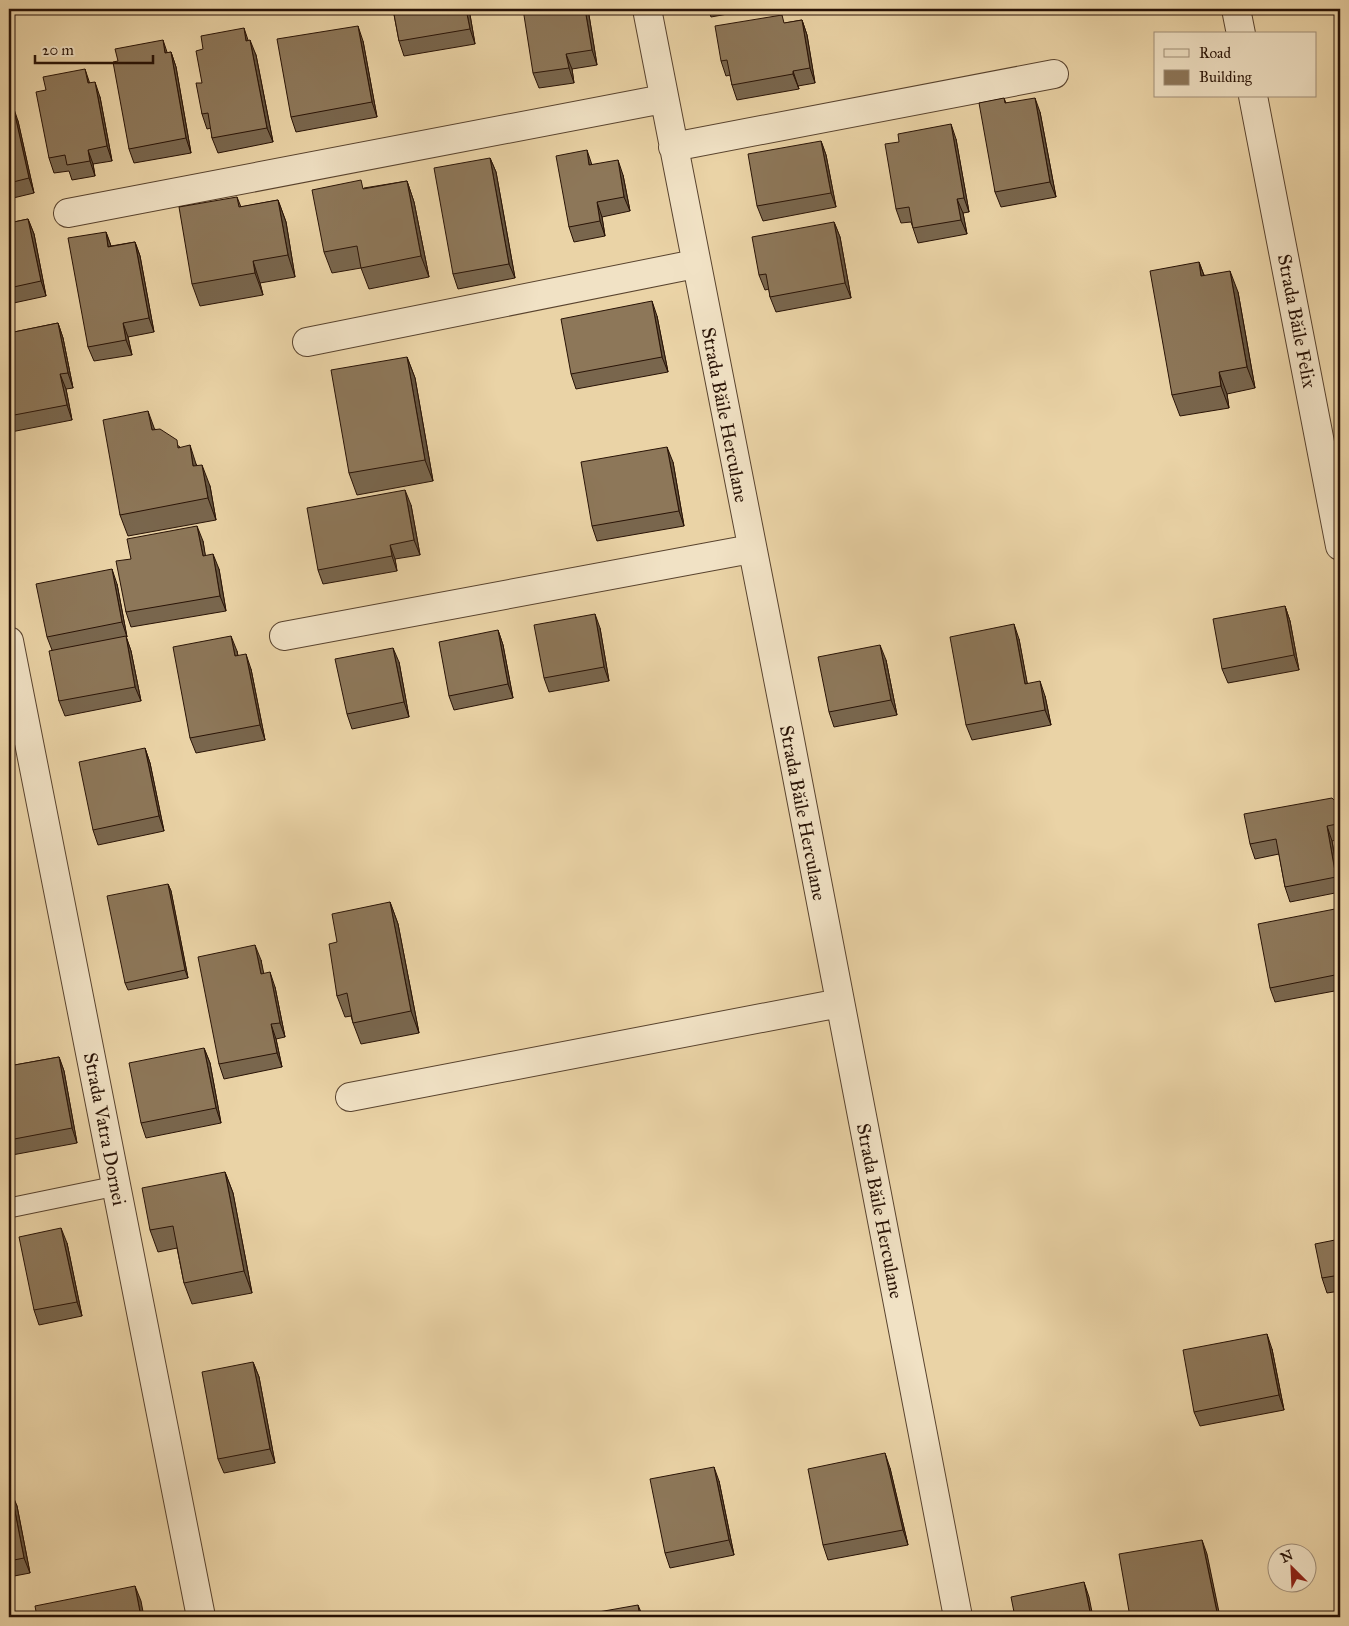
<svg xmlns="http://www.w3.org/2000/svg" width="1349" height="1626" font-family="'IM FELL Great Primer',serif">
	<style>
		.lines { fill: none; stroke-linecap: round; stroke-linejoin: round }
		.lane-casing { stroke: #59432e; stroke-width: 21 }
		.street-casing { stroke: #59432e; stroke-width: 30 }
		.lane { stroke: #f1e2c5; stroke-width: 19 }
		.street { stroke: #f1e2c5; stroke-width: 28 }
		.wall { fill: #79664d; stroke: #291306 }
		.shaded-wall { fill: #63533e; stroke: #291306 }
		.building { fill: #8d7759; stroke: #291306 }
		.labels { text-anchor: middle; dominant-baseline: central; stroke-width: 5; stroke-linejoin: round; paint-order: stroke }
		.street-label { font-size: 19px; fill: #291306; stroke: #f1e2c5 }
	</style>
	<rect width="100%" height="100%" fill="#ead3a6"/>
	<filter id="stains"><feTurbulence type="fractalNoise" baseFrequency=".004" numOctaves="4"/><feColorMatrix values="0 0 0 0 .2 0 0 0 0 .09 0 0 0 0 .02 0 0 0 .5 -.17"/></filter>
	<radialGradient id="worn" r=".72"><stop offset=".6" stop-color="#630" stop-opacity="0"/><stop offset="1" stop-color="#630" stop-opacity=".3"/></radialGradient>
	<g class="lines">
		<defs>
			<path id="lane" d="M9 1208 116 1186"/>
			<path id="street" d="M647 9 789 735 958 1617
				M1236 9 1241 34
				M1253 96 1340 546
				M673 147 1054 74
				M68 213 663 99
				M307 342 695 264
				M284 636 751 549
				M9 641 201 1617
				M350 1097 840 1003"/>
		</defs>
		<!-- lane casing -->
		<use href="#lane" class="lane-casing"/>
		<!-- street casing -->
		<use href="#street" class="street-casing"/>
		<!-- lane -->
		<use href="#lane" class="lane"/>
		<!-- street -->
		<use href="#street" class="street"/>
	</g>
	<!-- wall -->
	<path class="wall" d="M393 9H469L475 44 404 56 399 41Z
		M588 9 597 65 572 69 574 83 539 88 533 73Z
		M708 9H755L711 17Z
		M802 20 807 35 815 83 798 86 799 89 737 100 732 85 730 75 726 76 721 61 785 23Z
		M248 40 256 55 273 142 218 153 212 138 211 128 207 129 202 114V83Z
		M363 41 377 117 296 132 291 117Z
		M171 52 176 67 191 153 134 163 129 149 167 53Z
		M90 83 100 97 112 161 93 164 95 176 72 180 69 171 54 173 49 158Z
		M1004 98 1006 103 1040 112 1056 197 1001 207 995 192Z
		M9 107 18 121 34 193 9 199Z
		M956 139 969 212 963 213 967 234 918 243 911 222 901 223 896 209Z
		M821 141 826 155 836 207 763 221 757 206Z
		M490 158 496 172 515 278 458 289 453 274Z
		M592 165 623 175 630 211 602 217 605 236 574 242 569 227Z
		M407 181 414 202 429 277 369 289 361 268 332 273 324 252 364 188Z
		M237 197 241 207 278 200 286 222 295 277 260 283 263 295 200 306 192 284Z
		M28 219 34 234 46 296 9 304V223Z
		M834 222 840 237 851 298 776 312 770 297 769 289 765 290 759 275Z
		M106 232 111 246 135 242 140 256 154 332 128 337 132 355 94 361 88 347Z
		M1199 262 1204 275 1238 292 1255 388 1227 394 1229 408 1180 416 1172 395Z
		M657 316 668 372 576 389 571 374Z
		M58 323 63 338 73 388 66 389 72 420 11 432 9 426V333Z
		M407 357 415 378 433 481 357 495 349 473Z
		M155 429 180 447 197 465 210 486 216 520 128 536 120 515Z
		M673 462 684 526 597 541 592 526Z
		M411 505 420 555 395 559 397 571 323 584 318 570Z
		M203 541 205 555 219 569 226 611 131 627 126 612 131 559Z
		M117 584 127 637H126L131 651 141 701 65 716 59 701 52 650 47 637Z
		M1285 606 1290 621 1299 670 1228 683 1222 669Z
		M600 628 609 681 549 692 544 678Z
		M498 630 503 645 513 698 454 710 449 696Z
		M1019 639 1027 683 1045 696 1051 725 972 740 966 725Z
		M237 651 238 656 251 669 265 740 196 753 190 738Z
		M886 660 897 715 834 727 829 712Z
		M399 662 409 717 352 729 347 714Z
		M145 748 150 763 164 831 98 845 93 830Z
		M1339 805 1340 809V839L1332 841 1340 885V892L1290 902 1285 887 1279 854 1255 859 1250 844Z
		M168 884 171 891 188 978 128 990 125 983Z
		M390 902 398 924 419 1033 361 1044 353 1023 351 1016 345 1017 337 996V942Z
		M1340 908V990L1275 1002 1270 988Z
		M261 960 263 974 275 987 285 1037 276 1039 282 1067 224 1079 219 1064Z
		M204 1048 210 1063 221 1123 146 1138 141 1123Z
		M59 1057 64 1071 77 1143 12 1155 9 1147V1066Z
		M225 1172 233 1193 252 1293 192 1304 184 1283 177 1248 158 1252 150 1230Z
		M1340 1239V1291L1327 1293 1322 1278Z
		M67 1243 82 1316 39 1325 34 1310Z
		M1272 1349 1284 1410 1200 1426 1194 1412Z
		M253 1362 259 1377 275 1463 224 1473 218 1459Z
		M890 1468 908 1545 828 1560 823 1545Z
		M719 1481 734 1555 670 1568 665 1553Z
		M9 1491 17 1506 30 1573 9 1577Z"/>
	<!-- shaded-wall -->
	<path class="shaded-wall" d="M466 9H469L475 44 470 29Z
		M585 9H588L597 65 592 50Z
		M802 20 807 35 815 83 810 68Z
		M358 26 363 41 377 117 372 102Z
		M244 28 249 43 246 41Z
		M163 40 168 55 165 53Z
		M250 40 256 55 273 142 267 128Z
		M171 52 176 67 191 153 186 138Z
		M566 54 572 69 574 83 569 68Z
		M85 69 90 84 88 83Z
		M793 71 799 89 793 74Z
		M95 82 100 97 112 161 107 146Z
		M1035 98 1040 112 1056 197 1050 182Z
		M13 106 18 121 34 193 29 178Z
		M951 124 956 139 969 212 964 198Z
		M821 141 826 155 836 207 831 193Z
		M88 150 93 164 95 176 90 161Z
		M587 150 592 165H589Z
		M490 158 496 172 515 278 509 264Z
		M618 160 623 175 630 211 624 197Z
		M407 181 414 202 429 277 421 256Z
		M957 199 963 213 967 234 961 220Z
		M278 200 286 222 295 277 288 255Z
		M597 202 602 217 605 236 600 221Z
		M28 219 34 234 46 296 41 281Z
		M834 222 840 237 851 298 845 283Z
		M106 232 111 246 108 247Z
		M135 242 140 256 154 332 149 318Z
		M253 261 260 283 263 295 255 273Z
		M1199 262 1207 284 1201 276Z
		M1230 271 1238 292 1255 388 1247 367Z
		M652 301 657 316 668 372 662 357Z
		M58 323 63 338 73 388 68 373Z
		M123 323 128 337 132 355 126 340Z
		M407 357 415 378 433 481 425 460Z
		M1219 372 1227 394 1229 408 1221 386Z
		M60 374 66 389 72 420 67 405Z
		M148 411 156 433 152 430Z
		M190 445 197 467 193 466Z
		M667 447 673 462 684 526 679 511Z
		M202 465 210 486 216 520 208 498Z
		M405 490 411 505 420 555 414 540Z
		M197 526 203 541 208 571 203 556Z
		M390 545 395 559 397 571 392 556Z
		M213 554 219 569 226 611 220 596Z
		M112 569 117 584 127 637 122 622Z
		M1285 606 1290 621 1299 670 1294 655Z
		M595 614 600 628 609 681 604 667Z
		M1014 624 1019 639 1030 698 1025 684Z
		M498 630 503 645 513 698 508 684Z
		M126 636 131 651 141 701 135 687Z
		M231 636 237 651 241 671 235 656Z
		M880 645 886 660 897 715 891 700Z
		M393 648 399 662 409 717 404 702Z
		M246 654 251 669 265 740 260 725Z
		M1040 681 1045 696 1051 725 1045 710Z
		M145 748 150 763 164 831 159 816Z
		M1340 816V834L1337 824Z
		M1327 826 1332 841 1340 889 1336 877Z
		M168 884 171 891 188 978 185 970Z
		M390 902 398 924 419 1033 411 1011Z
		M255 945 261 960 267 989 261 974Z
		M270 972 275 987 285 1037 280 1023Z
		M271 1024 276 1039 282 1067 277 1053Z
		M204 1048 210 1063 221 1123 216 1108Z
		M59 1057 64 1071 77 1143 72 1128Z
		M225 1172 233 1193 252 1293 244 1271Z
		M61 1228 67 1243 82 1316 77 1302Z
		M1267 1334 1272 1349 1284 1410 1279 1395Z
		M253 1362 259 1377 275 1463 270 1449Z
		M885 1453 890 1468 908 1545 903 1530Z
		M714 1467 719 1481 734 1555 729 1540Z
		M11 1491 17 1506 30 1573 24 1558Z
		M1202 1540 1207 1554 1220 1617H1218Z
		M1084 1582 1089 1597 1093 1617H1091Z
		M135 1586 141 1601 144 1617H141Z
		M638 1605 643 1617H640Z"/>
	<!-- building -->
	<path class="building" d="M393 9H466L470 29 399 41Z
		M523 9H585L592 50 566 54 569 68 533 73Z
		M782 15 784 23 802 20 810 68 793 71V74L732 85 727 60 721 61 715 26Z
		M358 26 372 102 291 117 277 39Z
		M244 28 246 41 250 40 267 128 212 138 208 113 202 114 196 83H202L196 51 203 49 201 36Z
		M163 40 165 53 171 52 186 138 129 149 113 62 118 61 115 49Z
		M85 69 88 83 95 82 107 146 88 150 90 161 67 165 65 155 49 158 36 92 46 90 43 77Z
		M1004 98 1005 103 1035 98 1050 182 995 192 979 103Z
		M13 106 29 178 9 183V107Z
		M951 124 964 198 957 199 961 220 913 228 909 207 896 209 885 144 899 142 898 134Z
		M821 141 831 193 757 206 748 154Z
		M587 150 589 165 618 160 624 197 597 202 600 221 569 227 556 156Z
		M490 158 509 264 453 274 434 168Z
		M361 180 363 189 407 181 421 256 361 268 357 246 324 252 312 190Z
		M237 197 239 207 278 200 288 255 253 261 255 273 192 284 179 207Z
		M28 219 41 281 9 288V223Z
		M834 222 845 283 770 297 766 274 759 275 752 237Z
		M106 232 108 247 135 242 149 318 123 323 126 340 88 347 68 238Z
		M1199 262 1201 276 1230 271 1247 367 1219 372 1221 386 1172 395 1150 271Z
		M652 301 662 357 571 374 561 319Z
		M58 323 68 373 60 374 67 405 9 416V333Z
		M407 357 425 460 349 473 331 370Z
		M148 411 152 430 160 429 177 440 178 448 190 445 193 466 202 465 208 498 120 515 103 420Z
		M667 447 679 511 592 526 581 462Z
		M405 490 414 540 390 545 392 556 318 570 307 508Z
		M197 526 203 556 213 554 220 596 126 612 116 561 131 559 127 539Z
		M112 569 122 622 47 637 36 584Z
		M1285 606 1294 655 1222 669 1213 619Z
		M595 614 604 667 544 678 534 625Z
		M1014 624 1025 684 1040 681 1045 710 966 725 950 637Z
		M498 630 508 684 449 696 439 642Z
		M126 636 135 687 59 701 49 651Z
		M231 636 235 656 246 654 260 725 190 738 173 647Z
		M880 645 891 700 829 712 818 657Z
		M393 648 404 702 347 714 335 659Z
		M145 748 159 816 93 830 79 762Z
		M1332 798 1339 805 1340 816 1337 824 1327 826 1336 877 1285 887 1276 839 1250 844 1244 814Z
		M168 884 185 970 125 983 107 896Z
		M390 902 411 1011 353 1023 347 993 337 996 329 944 337 942 332 914Z
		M1340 908V974L1270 988 1258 924Z
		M255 945 261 974 270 972 280 1023 271 1024 277 1053 219 1064 198 957Z
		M204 1048 216 1108 141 1123 129 1063Z
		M59 1057 72 1128 9 1140V1066Z
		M225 1172 244 1271 184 1283 173 1226 150 1230 142 1188Z
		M61 1228 77 1302 34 1310 19 1237Z
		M1340 1239V1275L1322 1278 1315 1244Z
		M1267 1334 1279 1395 1194 1412 1183 1350Z
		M253 1362 270 1449 218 1459 202 1372Z
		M885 1453 903 1530 823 1545 808 1469Z
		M714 1467 729 1540 665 1553 650 1479Z
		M9 1491H11L24 1558 9 1561Z
		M1202 1540 1218 1617H1130L1119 1554Z
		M1084 1582 1091 1617H1015L1011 1597Z
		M135 1586 141 1617H37L35 1606Z
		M638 1605 640 1617H570Z"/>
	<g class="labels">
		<!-- street labels -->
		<g class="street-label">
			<text transform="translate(1297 321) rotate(79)">Strada Băile Felix</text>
			<text transform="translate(725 415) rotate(79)">Strada Băile Herculane</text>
			<text transform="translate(803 813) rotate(79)">Strada Băile Herculane</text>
			<text transform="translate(105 1129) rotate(79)">Strada Vatra Dornei</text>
			<text transform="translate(880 1211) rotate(79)">Strada Băile Herculane</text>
		</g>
	</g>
	<!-- margin -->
	<rect width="1349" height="1626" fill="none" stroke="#ead3a6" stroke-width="30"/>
	<rect x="10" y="10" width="1329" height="1606" fill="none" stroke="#291306" stroke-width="2.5"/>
	<rect x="15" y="15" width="1319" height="1596" fill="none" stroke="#291306"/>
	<!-- legend -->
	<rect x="1154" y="32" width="162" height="65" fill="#f1e2c5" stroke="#a18f79"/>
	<rect x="1164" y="49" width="25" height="8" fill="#f1e2c5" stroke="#a18f79"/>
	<text x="1199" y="58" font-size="15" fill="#291306">Road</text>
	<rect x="1164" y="70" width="25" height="15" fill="#8d7759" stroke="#a18f79"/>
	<text x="1199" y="82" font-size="15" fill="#291306">Building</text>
	<!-- north arrow -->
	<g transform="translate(1292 1568) rotate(336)"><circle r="24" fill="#f1e2c5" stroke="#a18f79"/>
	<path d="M0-4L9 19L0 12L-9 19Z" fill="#8f2418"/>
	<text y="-8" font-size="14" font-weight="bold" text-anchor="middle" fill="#291306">N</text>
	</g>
	<!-- scale -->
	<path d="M35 55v8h118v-8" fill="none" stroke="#291306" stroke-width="2.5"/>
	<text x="42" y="55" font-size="15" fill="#291306" stroke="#f1e2c5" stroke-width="4" paint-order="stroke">20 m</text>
	<rect width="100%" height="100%" filter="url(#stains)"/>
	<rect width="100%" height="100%" fill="url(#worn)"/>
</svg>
